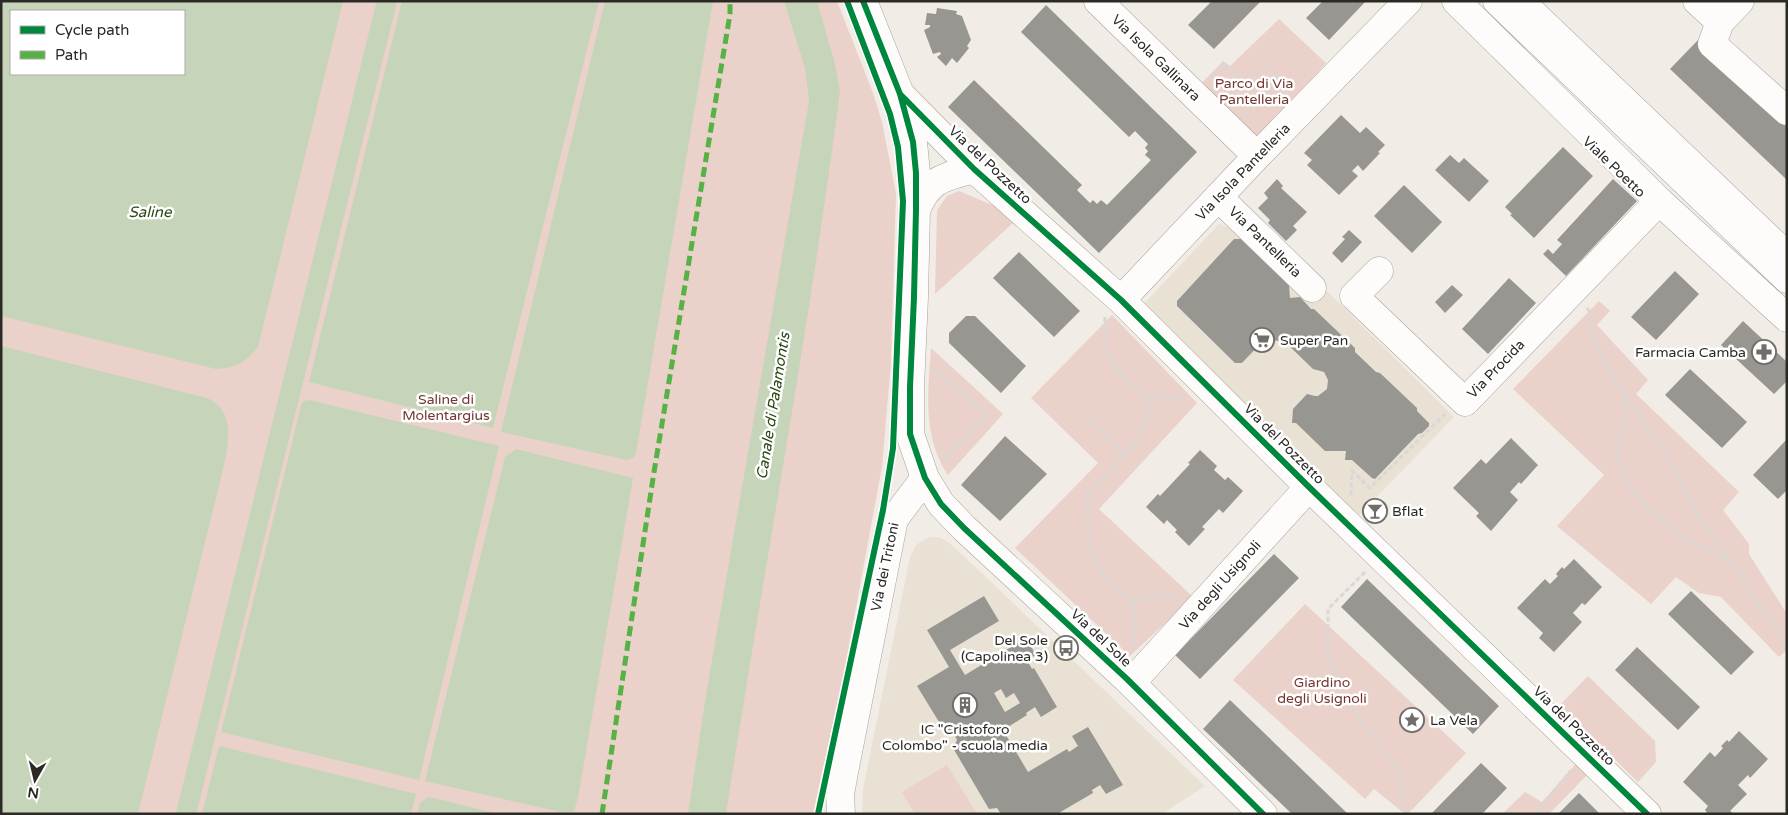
<svg xmlns="http://www.w3.org/2000/svg" width="1788" height="815" font-family="'Varela Round',sans-serif">
	<style>
		.built { fill: #e8e1d4 }
		.green { fill: #ead1ca; fill-rule: evenodd }
		.water { fill: #c6d5b9; fill-rule: evenodd }
		.lines { fill: none; stroke-linecap: round; stroke-linejoin: round }
		.canal { stroke: #c6d5b9; stroke-width: 20 }
		.building { fill: #989691; fill-rule: evenodd }
		.minor-casing { stroke: #a6a39e; stroke-width: 29 }
		.major-casing { stroke: #a6a39e; stroke-width: 29 }
		.path { stroke: #d9d8d6; stroke-width: 3; stroke-dasharray: 5 2.5; stroke-linecap: butt }
		.minor { stroke: #fdfcfb; stroke-width: 28 }
		.major { stroke: #fdfcfb; stroke-width: 28 }
		.quiet { stroke: #56b245; stroke-width: 5; stroke-dasharray: 10 5; stroke-linecap: butt }
		.cycleway-casing { stroke: #fff; stroke-width: 9 }
		.cycleway { stroke: #00873e; stroke-width: 6 }
		.labels { text-anchor: middle; dominant-baseline: central; stroke-width: 5; stroke-linejoin: round; paint-order: stroke }
		.street-label { font-size: 14px; fill: #2c2a25; stroke: #fff }
		.park-label { font-size: 14px; fill: #733730; stroke: #fff }
		.poi-label { font-size: 14px; fill: #2c2a25; stroke: #fff; text-anchor: start }
		.water-label { font-size: 15px; font-style: italic; fill: #2a4712; stroke: #fff }
	</style>
	<rect width="100%" height="100%" fill="#f1ede6"/>
	<!-- built -->
	<path class="built" d="M1219 224 1234 229 1309 298 1327 291 1454 417 1359 515 1140 308Z
		M930 537H939L951 544 1205 786 1162 814H862L863 789 910 557 917 544Z"/>
	<!-- green -->
	<path class="green" d="M1 1H837L873 93 882 122 896 193 891 362 882 467 844 672 813 814H1ZM11 11H184V74H11Z
		M1279 19 1326 63 1256 141 1198 87 1223 61 1230 66Z
		M959 191 999 208 1014 222 935 294 937 210 947 196Z
		M1599 301 1610 311 1597 325 1648 380 1636 394 1739 492 1723 510 1749 544V554L1787 614V650L1779 657 1721 597 1699 593 1676 577 1651 604 1557 526 1604 475 1513 389Z
		M1112 315 1197 403 1099 509 1193 597 1130 656 1015 548 1098 463 1031 398Z
		M931 348 1003 414 948 475C922 436 928 392 931 348Z
		M1305 604 1466 753 1408 814H1405L1374 789 1365 799 1233 680Z
		M1588 676 1655 741 1656 762 1638 782 1559 706Z
		M1581 758 1592 770 1549 814H1502L1525 792 1542 802Z
		M947 765 977 814H915L902 792Z"/>
	<!-- water -->
	<path class="water" d="M1 1H343L258 347C245 363 237 367 216 369L1 316ZM184 11V74H11V11Z
		M402 1H599L493 428 309 382Z
		M605 1H713L636 453 633 458 627 460 501 432Z
		M784 1H817L835 64 840 91C809 333 763 573 726 814H688L706 695 809 101 805 68Z
		M1 346 207 398C235 410 229 441 224 465L138 814H1Z
		M309 400 499 446 419 780 221 732 302 402Z
		M516 449 633 478 578 798 574 811 565 813 425 781 505 457Z
		M219 746 416 794 411 814H202Z
		M429 797 499 814H417L420 803Z"/>
	<g class="lines">
		<!-- canal -->
		<path class="canal" d="M186 814 387 1"/>
	</g>
	<!-- building -->
	<path class="building" d="M1212 1H1261L1214 49 1188 25Z
		M1323 1H1366L1329 40 1306 18Z
		M1046 5 1197 152 1099 253 948 107 974 80 1082 185 1077 190 1090 203 1093 200 1097 204 1101 200 1107 205 1151 160 1145 155 1148 151 1145 148 1148 144 1135 131 1129 137 1021 32Z
		M937 8 957 11 956 14 962 16 971 40 967 46 969 48 957 63 952 58 946 66 937 57 941 54 940 52 933 54 924 30 930 27V25H925L927 13 936 14Z
		M1698 40 1787 124V180L1670 69Z
		M1341 115 1360 133 1366 127 1385 145 1378 152 1380 153 1363 171 1358 165 1352 171 1358 176 1339 195 1307 165 1312 160 1304 153Z
		M1563 147 1593 176 1534 238 1510 215 1512 214 1505 207Z
		M1450 155 1459 163 1464 158 1489 181 1469 202 1435 170Z
		M1277 179 1283 186 1281 188 1307 212 1293 226 1297 230 1286 241 1268 223 1270 220 1258 208 1268 198 1264 193Z
		M1613 179 1637 201 1566 276 1543 254 1548 249 1553 254 1562 244 1557 240Z
		M1404 185 1442 222 1412 253 1374 216Z
		M1349 230 1362 242 1342 263 1332 253 1345 239 1342 237Z
		M1234 239H1241L1289 285 1290 298 1300 297 1311 309H1314L1355 348V352L1376 372 1380 373 1417 408V411L1429 423V426L1422 433 1418 434 1375 479 1372 478 1352 460H1345L1346 451H1325L1296 423H1292L1293 409 1307 394 1315 396H1318L1327 389 1328 380 1324 372 1313 369 1283 340 1262 342 1242 363H1235L1177 306V301Z
		M1019 252 1080 311 1054 337 993 278Z
		M1675 271 1699 294 1656 340 1631 317Z
		M1509 278 1536 303 1488 354 1462 329Z
		M1452 285 1463 295 1445 313 1435 302Z
		M966 316H975L1026 366 1001 393 949 343V333Z
		M1743 321 1787 362V381L1774 394 1721 345Z
		M1690 369 1747 422 1722 448 1665 395Z
		M1005 436 1047 474 1000 521 961 485Z
		M1511 438 1538 465 1521 484 1519 482 1510 492 1518 500 1491 531 1476 516 1479 513 1453 488 1481 459 1486 464Z
		M1787 439V490L1778 499 1753 475Z
		M1200 450 1217 466 1214 470 1225 480 1228 477 1243 491 1223 513 1219 509 1202 527 1205 529 1189 546 1175 532 1177 530 1167 520 1164 524 1146 507 1158 494 1160 496 1190 464 1188 463Z
		M1274 554 1299 578 1200 679 1175 655Z
		M1574 559 1602 587 1585 605 1582 603 1573 613 1582 622 1554 652 1539 638 1543 633 1517 608 1545 579 1550 584 1558 576 1556 574 1562 567 1564 569Z
		M1367 579 1499 706 1473 734 1341 607Z
		M1691 591 1754 652 1731 675 1668 614Z
		M984 596 999 621 950 650 965 675 1026 638 1036 655 1027 660 1032 669 1034 668 1057 707 1041 717 1035 707 1026 713 1027 715 1003 730 1028 772 1067 749 1069 752 1078 746 1072 736 1088 727 1123 785 1106 794 1100 785 1092 790 1093 793 1057 814H1001L997 808 989 809 953 748 957 740 953 732 947 735 917 686 949 667 927 630ZM1001 689 1006 698 1014 693 1020 703 1005 712 994 693Z
		M1637 647 1700 707 1678 730 1615 670Z
		M1230 700 1348 814H1292L1203 729Z
		M1739 731 1768 759 1750 778 1748 775 1738 785 1747 794 1730 811 1732 812 1730 814H1708L1705 810 1708 806 1683 782 1710 752 1715 757 1723 748 1721 746 1727 740 1729 742Z
		M1481 763 1507 788 1482 814H1431Z
		M1579 793 1600 814H1558Z"/>
	<g class="lines">
		<defs>
			<path id="minor" d="M863 1 900 94 913 142 916 173V210L914 297 910 387V434L925 478 941 504 964 528 1127 679 1263 814
				M1098 1 1257 156
				M1520 1 1787 256
				M1697 1 1720 22
				M1740 1 1720 22 1712 44 1787 111
				M900 94 974 169 1121 300 1309 487 1647 814
				M1218 197 1312 288
				M916 210C930 177 944 178 974 169
				M1379 271 1354 296 1465 402 1659 201
				M1121 300 1257 156 1408 1
				M1131 683 1309 487
				M841 814 840 794 844 772 894 519 925 478"/>
			<path id="major" d="M1456 1 1659 201 1787 318
				M1497 1 1787 279"/>
		</defs>
		<!-- minor casing -->
		<use href="#minor" class="minor-casing"/>
		<!-- major casing -->
		<use href="#major" class="major-casing"/>
		<!-- path -->
		<path class="path" d="M1254 78a11 11 0 1 1 22 0a11 11 0 1 1-22 0Z
			M1211 79 1223 64 1249 85 1259 87
			M1275 84 1288 92
			M1246 114 1268 89
			M1587 308 1589 311 1591 331 1603 361 1668 459 1694 509 1722 547 1753 597 1787 644
			M1105 317 1104 343 1119 372 1145 396
			M934 369 986 414 945 458 946 461
			M1623 393 1625 408 1617 456 1622 473 1632 490 1652 512 1688 541 1730 560
			M1088 419 1125 455
			M1351 495 1352 471 1370 488 1445 414
			M1365 572 1328 609V655L1343 697 1395 766 1403 787 1402 814
			M1131 601 1167 593 1178 599
			M1134 645 1135 625 1131 601 1099 570 1089 538 1087 495 1133 447 1149 410 1145 396 1176 398 1185 395
			M1536 814 1570 771"/>
		<!-- minor -->
		<use href="#minor" class="minor"/>
		<!-- major -->
		<use href="#major" class="major"/>
		<!-- quiet -->
		<path class="quiet" d="M602 814 654 472 730 14V1"/>
		<defs>
			<path id="cycleway" d="M863 1 900 94 913 142 916 173V210L914 297 910 387V434L925 478 941 504 964 528 1127 679 1263 814
				M900 94 974 169 1121 300 1309 487 1647 814
				M818 814 883 510 893 448 903 201 898 147 890 114 847 1"/>
		</defs>
		<!-- cycleway casing -->
		<use href="#cycleway" class="cycleway-casing"/>
		<!-- cycleway -->
		<use href="#cycleway" class="cycleway"/>
	</g>
	<!-- icons -->
	<defs>
		<symbol id="supermarket-ring" viewBox="-11 -11 22 22"><circle r="9.5" fill="#fff" stroke="#716e69" stroke-width="1.5"/><path d="M-6-5.5h2.5l.6 2H6L4.5 2H-2.5L-4.4-4H-6ZM-1.5 3.2a1.3 1.3 0 1 0 .1 0ZM3 3.2a1.3 1.3 0 1 0 .1 0Z" fill="#716e69"/></symbol>
		<symbol id="pharmacy-ring" viewBox="-11 -11 22 22"><circle r="9.5" fill="#fff" stroke="#716e69" stroke-width="1.5"/><path d="M-2-6h4v4h4v4h-4v4h-4v-4h-4v-4h4Z" fill="#716e69"/></symbol>
		<symbol id="bar-ring" viewBox="-11 -11 22 22"><circle r="9.5" fill="#fff" stroke="#716e69" stroke-width="1.5"/><path d="M-6-5H6L.8 .8V4.5H3.5V6h-7V4.5H-.8V.8Z" fill="#716e69"/></symbol>
		<symbol id="bus-ring" viewBox="-11 -11 22 22"><circle r="9.5" fill="#fff" stroke="#716e69" stroke-width="1.5"/><path d="M-5-6H5V4H4V6H2V4H-2V6H-4V4H-5ZM-3.5-4V0h7V-4ZM-3.5 1.2v1.5H-2V1.2ZM2 1.2v1.5H3.5V1.2Z" fill="#716e69"/></symbol>
		<symbol id="building-ring" viewBox="-11 -11 22 22"><circle r="9.5" fill="#fff" stroke="#716e69" stroke-width="1.5"/><path d="M-4-6H4V6H1V3H-1V6H-4ZM-2.5-4.3h1.7v1.8h-1.7ZM.8-4.3h1.7v1.8H.8ZM-2.5-1h1.7V.8h-1.7ZM.8-1h1.7V.8H.8Z" fill="#716e69"/></symbol>
		<symbol id="sight-ring" viewBox="-11 -11 22 22"><circle r="9.5" fill="#fff" stroke="#716e69" stroke-width="1.5"/><path d="M0-6L1.8-2.2L6-1.7L2.9 1.2L3.7 5.4L0 3.3L-3.7 5.4L-2.9 1.2L-6-1.7L-1.8-2.2Z" fill="#716e69"/></symbol>
	</defs>
	<g fill-rule="evenodd">
		<use href="#supermarket-ring" x="1248" y="326" width="28" height="28"/>
		<use href="#pharmacy-ring" x="1750" y="338" width="28" height="28"/>
		<use href="#bar-ring" x="1361" y="497" width="28" height="28"/>
		<use href="#bus-ring" x="1052" y="634" width="28" height="28"/>
		<use href="#building-ring" x="951" y="691" width="28" height="28"/>
		<use href="#sight-ring" x="1398" y="706" width="28" height="28"/>
	</g>
	<g class="labels">
		<!-- street labels -->
		<g class="street-label">
			<text transform="translate(1156 58) rotate(44)">Via Isola Gallinara</text>
			<text transform="translate(990 165) rotate(43)">Via del Pozzetto</text>
			<text transform="translate(1614 167) rotate(44)">Viale Poetto</text>
			<text transform="translate(1243 172) rotate(-46)">Via Isola Pantelleria</text>
			<text transform="translate(1265 242) rotate(44)">Via Pantelleria</text>
			<text transform="translate(1496 369) rotate(-46)">Via Procida</text>
			<text transform="translate(1284 444) rotate(45)">Via del Pozzetto</text>
			<text transform="translate(885 567) rotate(-78)">Via dei Tritoni</text>
			<text transform="translate(1220 585) rotate(-48)">Via degli Usignoli</text>
			<text transform="translate(1101 638) rotate(43)">Via del Sole</text>
			<text transform="translate(1574 726) rotate(44)">Via del Pozzetto</text>
		</g>
		<!-- park labels -->
		<g class="park-label">
			<text x="1254" y="83">Parco di Via<tspan x="1254" dy="16">Pantelleria</tspan></text>
			<text x="446" y="399">Saline di<tspan x="446" dy="16">Molentargius</tspan></text>
			<text x="1322" y="682">Giardino<tspan x="1322" dy="16">degli Usignoli</tspan></text>
		</g>
		<!-- poi labels -->
		<g class="poi-label">
			<text x="1280" y="340">Super Pan</text>
			<text x="1746" y="352" text-anchor="end">Farmacia Camba</text>
			<text x="1392" y="511">Bflat</text>
			<text x="1048" y="640" text-anchor="end">Del Sole<tspan x="1048" dy="16">(Capolinea 3)</tspan></text>
			<text x="1430" y="720">La Vela</text>
			<text x="965" y="729" text-anchor="middle">IC "Cristoforo<tspan x="965" dy="16">Colombo" - scuola media</tspan></text>
		</g>
		<!-- water labels -->
		<g class="water-label">
			<text x="150" y="212">Saline</text>
			<text transform="translate(773 406) rotate(-81)">Canale di Palamontis</text>
		</g>
	</g>
	<!-- border -->
	<rect width="1788" height="815" fill="none" stroke="#2c2a25" stroke-width="5"/>
	<!-- legend -->
	<rect x="10" y="10" width="175" height="65" fill="#ffffff" stroke="#abaaa8"/>
	<rect x="20" y="26" width="25" height="8" fill="#00873e" stroke="#abaaa8"/>
	<text x="55" y="35" font-size="15" fill="#2c2a25">Cycle path</text>
	<rect x="20" y="51" width="25" height="8" fill="#56b245" stroke="#abaaa8"/>
	<text x="55" y="60" font-size="15" fill="#2c2a25">Path</text>
	<!-- north arrow -->
	<g transform="translate(35 780) rotate(188)" stroke="#ffffff" stroke-width="4" paint-order="stroke">
	<path d="M0-4L9 19L0 12L-9 19Z" fill="#2c2a25"/>
	<text y="-8" font-size="14" font-weight="bold" text-anchor="middle" fill="#2c2a25">N</text>
	</g>
</svg>
